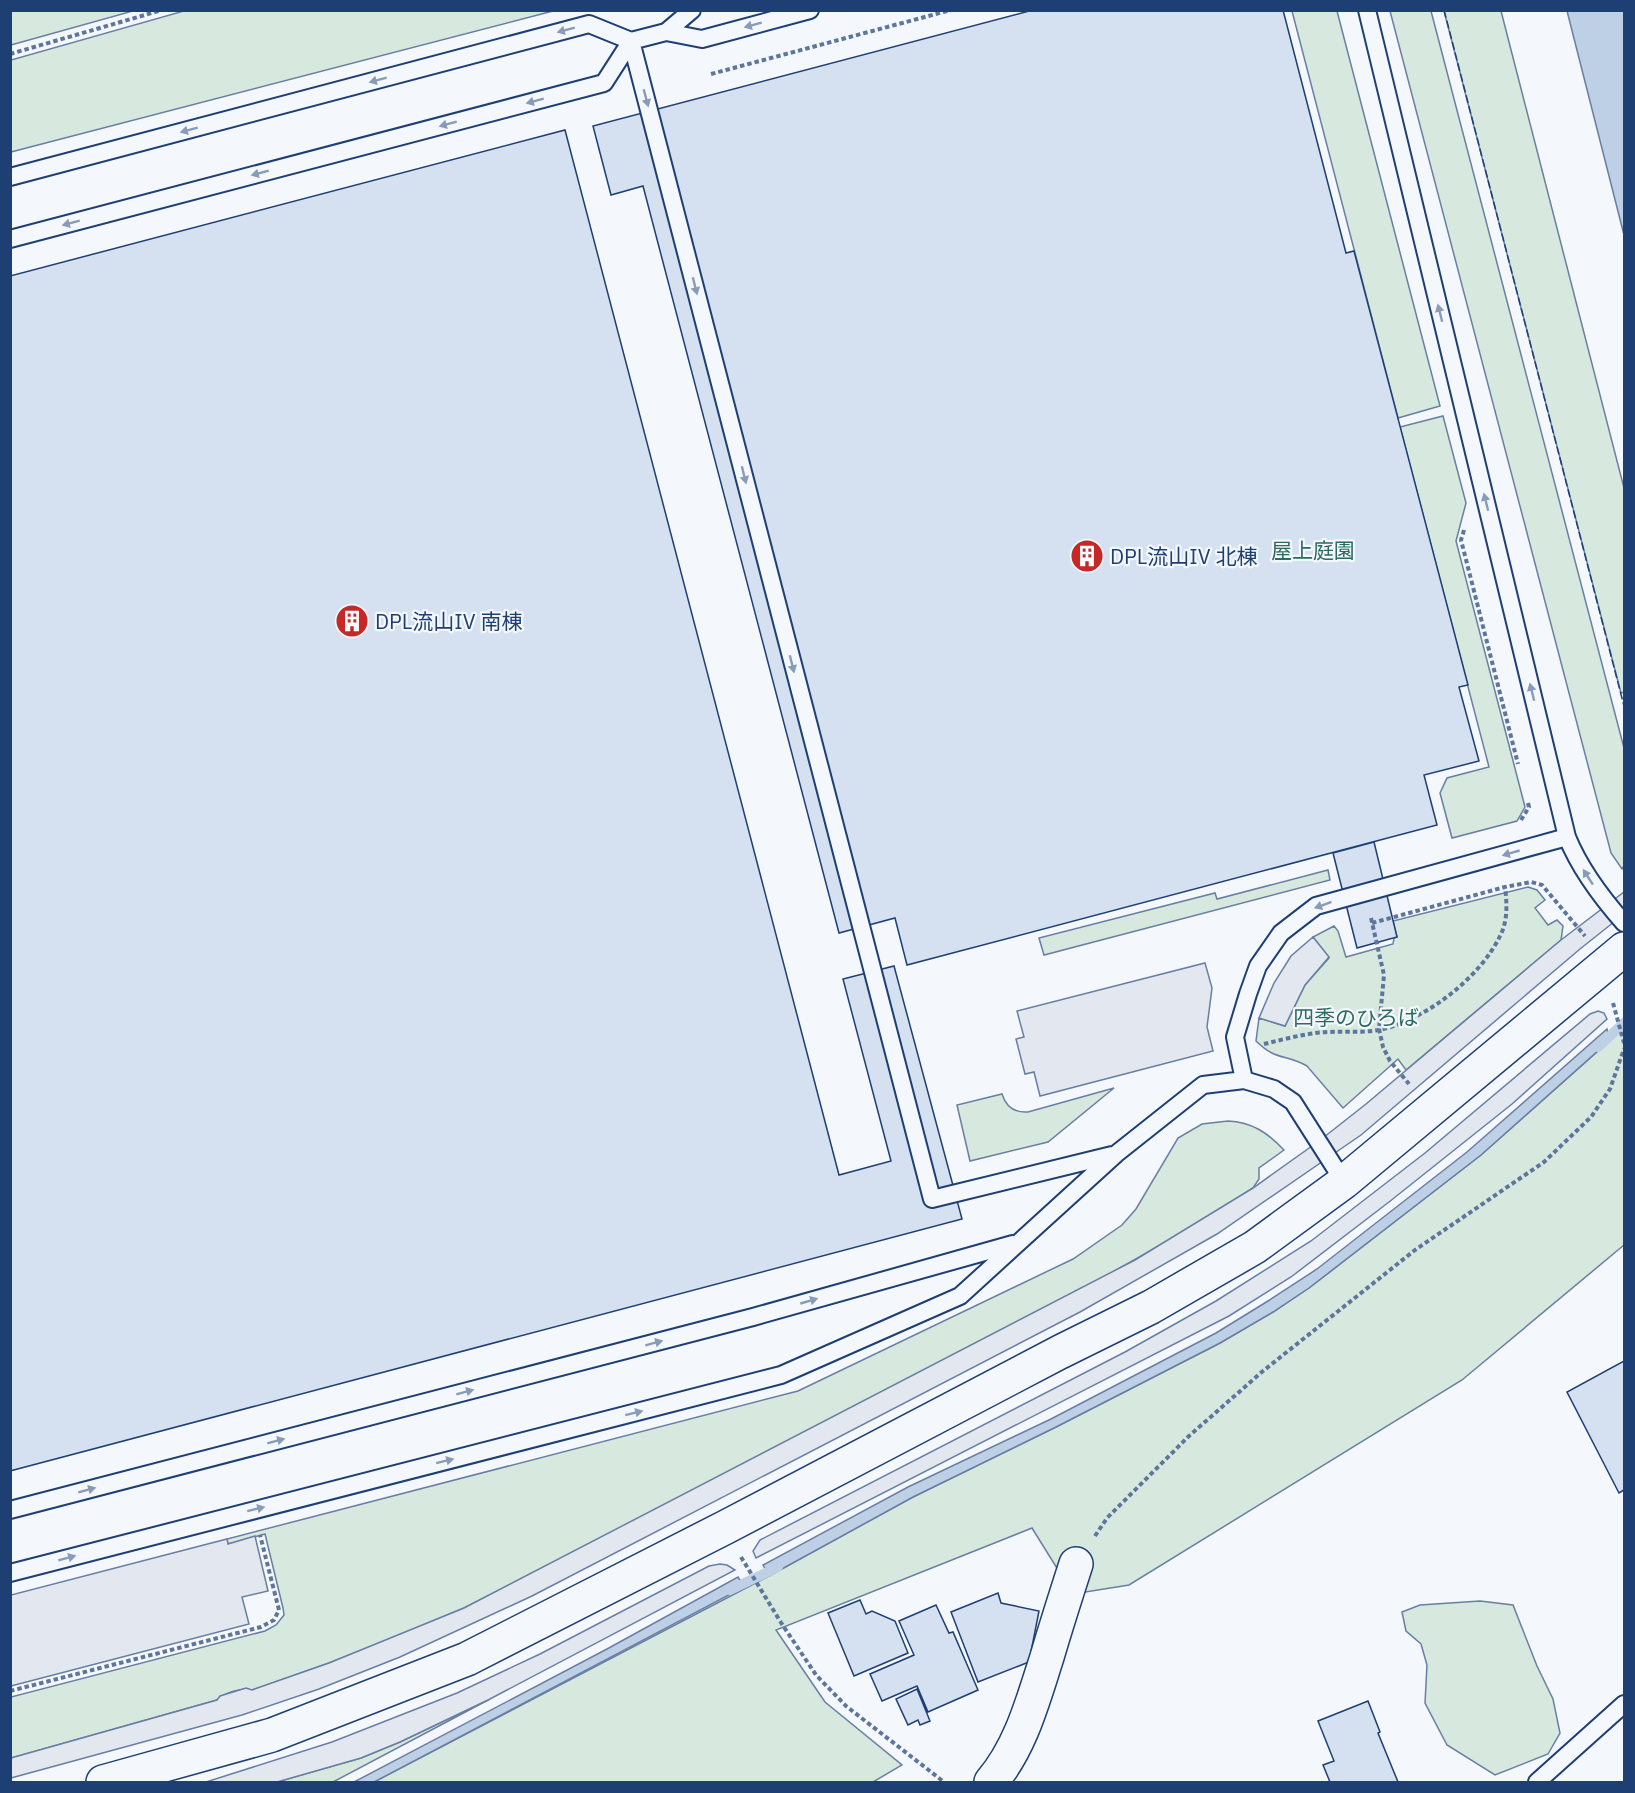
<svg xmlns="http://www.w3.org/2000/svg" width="1635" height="1793" font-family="'IBM Plex Sans','Noto Sans JP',sans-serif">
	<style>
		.green { fill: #d7e8df; stroke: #687fa3; stroke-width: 1.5 }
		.parking { fill: #e3e8f0; stroke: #687fa3; stroke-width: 1.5 }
		.water { fill: #bed0e5; stroke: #687fa3; stroke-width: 1.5 }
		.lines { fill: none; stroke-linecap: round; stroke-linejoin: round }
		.stream { stroke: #bed0e5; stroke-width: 10 }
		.building { fill: #d5e0f0; stroke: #1d3f73; stroke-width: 1.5 }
		.lane-casing { stroke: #1d3f73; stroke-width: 20 }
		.street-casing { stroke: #1d3f73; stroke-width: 36 }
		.secondary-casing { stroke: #1d3f73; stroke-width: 36 }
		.path { stroke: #5e769c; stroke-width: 4; stroke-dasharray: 4.5 3; stroke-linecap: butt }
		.lane { stroke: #f4f7fb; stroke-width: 16 }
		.street { stroke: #f4f7fb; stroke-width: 33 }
		.secondary { stroke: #f4f7fb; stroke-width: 33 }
		.fence { stroke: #1d3f73; stroke-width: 1.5; stroke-dasharray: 8 3; stroke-linecap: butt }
		.oneway { fill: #889bb7 }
		.labels { text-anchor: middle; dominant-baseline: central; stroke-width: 4.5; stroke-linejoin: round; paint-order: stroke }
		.park-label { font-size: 21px; fill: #2c6c60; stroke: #f4f7fb }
		.poi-label { font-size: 21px; fill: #1d3f73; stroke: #f4f7fb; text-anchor: start }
	</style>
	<rect width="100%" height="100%" fill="#f4f7fb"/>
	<!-- green -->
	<path class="green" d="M11 10H133V11L11 45Z
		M184 11V10L553 11 11 152V60Z
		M1292 11H1337L1440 406 1398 418Z
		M1390 11H1431L1624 748V866L1622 869 1611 853Z
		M1444 11H1501L1624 488V692L1621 693Z
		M1443 416 1466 503 1456 541 1525 807 1517 821 1452 838 1440 793 1447 778 1489 767 1400 427Z
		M1328 870 1330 880 1044 955 1039 938 1215 893 1217 899Z
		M1528 887 1537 890 1545 900 1535 908 1548 925 1557 920 1563 926 1561 940 1406 1070 1398 1059 1343 1108 1307 1066C1286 1054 1276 1061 1256 1041L1259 1018 1285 1026 1305 985 1329 958 1313 937 1334 926 1338 931 1346 957 1393 944 1394 938 1397 937 1393 921Z
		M1624 1028V1245L1462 1380 1129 1585 1073 1594 1032 1528 776 1630 825 1702 902 1765 873 1782H374L769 1576 913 1497 1056 1427 1220 1343 1273 1312 1309 1288 1481 1155Z
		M1114 1088 1048 1142 970 1161 957 1105 1002 1094C1006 1107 1014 1113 1028 1112Z
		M1228 1121C1252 1122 1268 1133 1284 1150L1259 1168V1179L1253 1188 1194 1226 1088 1286 536 1572 464 1608 400 1635 329 1663 252 1690C243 1687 223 1693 217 1700L11 1758V1697L265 1631 276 1625 284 1615 283 1608 265 1534 228 1544 227 1539 798 1391 1073 1259 1122 1225 1136 1209 1178 1138 1202 1124Z
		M1480 1601 1513 1605 1537 1666 1553 1699 1560 1733 1548 1754 1495 1775 1447 1745 1425 1703 1427 1665 1421 1644 1406 1631 1402 1612 1420 1605Z
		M490 1699 333 1782H277L361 1758 400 1742Z"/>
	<!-- parking -->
	<path class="parking" d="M1624 892V914L1580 949 1361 1135 1217 1234 1080 1312 532 1596 400 1657 319 1689 242 1715 11 1778V1758L217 1700 220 1696 246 1688 252 1690 329 1663 464 1608 1135 1260 1253 1188 1319 1141 1366 1104 1561 940Z
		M1313 937 1329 957 1305 985 1285 1026 1259 1018 1274 983 1291 956Z
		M1205 963 1212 988 1207 1027 1213 1051 1040 1096 1034 1072 1025 1074 1016 1039 1024 1037 1017 1011Z
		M1598 1011 1604 1013 1607 1019 1512 1104 1389 1202 1291 1277 1229 1316 756 1558 753 1551 760 1540 1125 1352 1216 1301 1311 1241 1425 1153 1590 1014Z
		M255 1536 268 1591 242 1597 249 1624 11 1686V1595L227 1539 228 1544Z
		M720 1564 727 1565 735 1570 490 1699 400 1742 361 1758 277 1782H206L332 1742 457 1693 540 1654 709 1566Z"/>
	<!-- water -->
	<path class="water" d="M1567 11H1624V235Z
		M1607 1029 1609 1041 1481 1155 1309 1288 1273 1312 1220 1343 1056 1427 913 1497 769 1576 763 1565 908 1487 1051 1419 1216 1333 1268 1301 1317 1269 1467 1152Z
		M738 1577 744 1587 374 1782H354L607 1649Z"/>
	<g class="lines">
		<!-- stream -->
		<path class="stream" d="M1598 1047 1624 1023
			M730 1590 778 1567"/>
	</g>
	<!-- building -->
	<path class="building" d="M1033 10H1283L1346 253 1354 251 1468 685 1459 687 1479 761 1424 775 1437 825 907 965 895 918 839 933 643 186 611 195 593 126Z
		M565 130 839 1175 891 1161 843 979 894 966 962 1219 10 1471V276Z
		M1374 842 1397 937 1357 948 1333 853Z
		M1624 1361V1490L1619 1493 1567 1392Z
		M998 1593 1001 1603 1039 1611 1029 1662 978 1682 951 1612Z
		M860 1600 866 1614 872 1611 895 1621 908 1653 854 1676 828 1613Z
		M936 1605 949 1633 953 1632 978 1690 928 1712 917 1686 882 1701 870 1674 914 1655 899 1621Z
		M917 1689 930 1721 920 1725 918 1720 908 1725 896 1699Z
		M1368 1701 1380 1732 1378 1733 1398 1782H1330L1323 1765 1334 1761 1318 1721Z"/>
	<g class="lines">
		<defs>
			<path id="lane" d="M1367 10 1567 837C1580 869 1601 897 1624 923
				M666 32 692 10
				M631 41 932 1199 1112 1155
				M10 177 589 24 631 41 666 32 702 39 810 10
				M10 239 604 83 631 41
				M1244 1080 1235 1037 1248 994 1258 966 1281 933 1316 906 1567 837
				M10 1510 753 1317 1013 1244
				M10 1573 781 1375 960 1296 1116 1154 1203 1085 1244 1080 1274 1089 1293 1102 1344 1182
				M1537 1782 1624 1704"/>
			<path id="street" d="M991 1782C1021 1747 1033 1700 1047 1657 1056 1626 1066 1595 1076 1564"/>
			<path id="secondary" d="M103 1782 272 1735 467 1659 726 1527 1060 1352 1151 1307 1255 1247 1344 1182 1624 949"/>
		</defs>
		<!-- lane casing -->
		<use href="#lane" class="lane-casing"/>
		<!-- street casing -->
		<use href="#street" class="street-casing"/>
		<!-- secondary casing -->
		<use href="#secondary" class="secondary-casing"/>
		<!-- path -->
		<path class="path" d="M10 54 162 10
			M711 74 951 10
			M1464 530 1461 540 1518 764
			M1521 820 1529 807 1528 803
			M1371 918 1384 975 1379 1029 1383 1047 1390 1061 1409 1084
			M1372 923 1505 887 1531 882 1542 885 1585 936
			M1613 1003 1624 1043
			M1264 1044C1285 1039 1306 1033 1328 1032 1345 1031 1362 1033 1379 1030 1424 1021 1480 978 1500 936 1508 921 1507 903 1505 887
			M1095 1536 1107 1518 1189 1436 1263 1371 1415 1250 1544 1162 1591 1117 1610 1089 1624 1049
			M741 1557 780 1621 816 1675 846 1706 944 1782
			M10 1691 261 1627 274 1620 279 1610 260 1535"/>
		<!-- lane -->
		<use href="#lane" class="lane"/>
		<!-- street -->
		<use href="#street" class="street"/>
		<!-- secondary -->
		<use href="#secondary" class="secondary"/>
		<!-- fence -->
		<path class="fence" d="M1444 10 1624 706"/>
	</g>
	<!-- one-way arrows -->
	<defs><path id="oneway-solid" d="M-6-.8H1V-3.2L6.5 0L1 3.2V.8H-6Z" transform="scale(1.5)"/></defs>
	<g class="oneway">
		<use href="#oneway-solid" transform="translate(753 25) rotate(165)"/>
		<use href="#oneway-solid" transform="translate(566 30) rotate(165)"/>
		<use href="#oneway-solid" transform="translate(378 80) rotate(165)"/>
		<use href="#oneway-solid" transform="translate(646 98) rotate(75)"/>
		<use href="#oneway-solid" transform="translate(535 101) rotate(165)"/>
		<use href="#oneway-solid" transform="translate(448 124) rotate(165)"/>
		<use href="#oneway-solid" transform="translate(189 130) rotate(165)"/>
		<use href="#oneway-solid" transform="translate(260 173) rotate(165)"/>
		<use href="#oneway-solid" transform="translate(71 223) rotate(165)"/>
		<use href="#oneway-solid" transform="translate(695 286) rotate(76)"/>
		<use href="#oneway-solid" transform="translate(1440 313) rotate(-104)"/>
		<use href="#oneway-solid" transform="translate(744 475) rotate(76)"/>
		<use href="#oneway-solid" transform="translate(1486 502) rotate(-104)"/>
		<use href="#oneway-solid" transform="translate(792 664) rotate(76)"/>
		<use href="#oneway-solid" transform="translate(1532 692) rotate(-104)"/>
		<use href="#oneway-solid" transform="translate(1511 853) rotate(164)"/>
		<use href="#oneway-solid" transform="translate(1588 877) rotate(-123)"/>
		<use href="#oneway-solid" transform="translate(1323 905) rotate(160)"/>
		<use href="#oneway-solid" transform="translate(809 1301) rotate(-16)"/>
		<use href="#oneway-solid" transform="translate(654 1343) rotate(-15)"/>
		<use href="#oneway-solid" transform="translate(465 1392) rotate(-15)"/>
		<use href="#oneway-solid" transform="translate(634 1413) rotate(-14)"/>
		<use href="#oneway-solid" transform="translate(276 1441) rotate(-15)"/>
		<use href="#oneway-solid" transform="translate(445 1461) rotate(-14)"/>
		<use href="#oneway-solid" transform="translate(87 1490) rotate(-15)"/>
		<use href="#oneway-solid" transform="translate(256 1509) rotate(-14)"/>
		<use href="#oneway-solid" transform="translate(67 1558) rotate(-15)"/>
	</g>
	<!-- icons -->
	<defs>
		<symbol id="building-disc" viewBox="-11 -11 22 22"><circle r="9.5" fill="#c62828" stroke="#f4f7fb"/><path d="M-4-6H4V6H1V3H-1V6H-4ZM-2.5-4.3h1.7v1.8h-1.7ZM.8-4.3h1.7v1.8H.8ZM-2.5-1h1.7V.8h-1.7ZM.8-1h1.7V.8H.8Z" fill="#fff"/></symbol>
	</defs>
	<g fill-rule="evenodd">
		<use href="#building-disc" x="1068" y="537" width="38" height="38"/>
		<use href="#building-disc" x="333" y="602" width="38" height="38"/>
	</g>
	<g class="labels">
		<!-- park labels -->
		<g class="park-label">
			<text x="1313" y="550">屋上庭園</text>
			<text x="1356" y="1017">四季のひろば</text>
		</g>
		<!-- poi labels -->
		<g class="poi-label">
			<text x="1110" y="556">DPL流山IV 北棟</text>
			<text x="375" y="621">DPL流山IV 南棟</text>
		</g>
	</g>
	<!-- border -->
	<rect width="1635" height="1793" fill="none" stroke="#1d3f73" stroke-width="24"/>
</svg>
